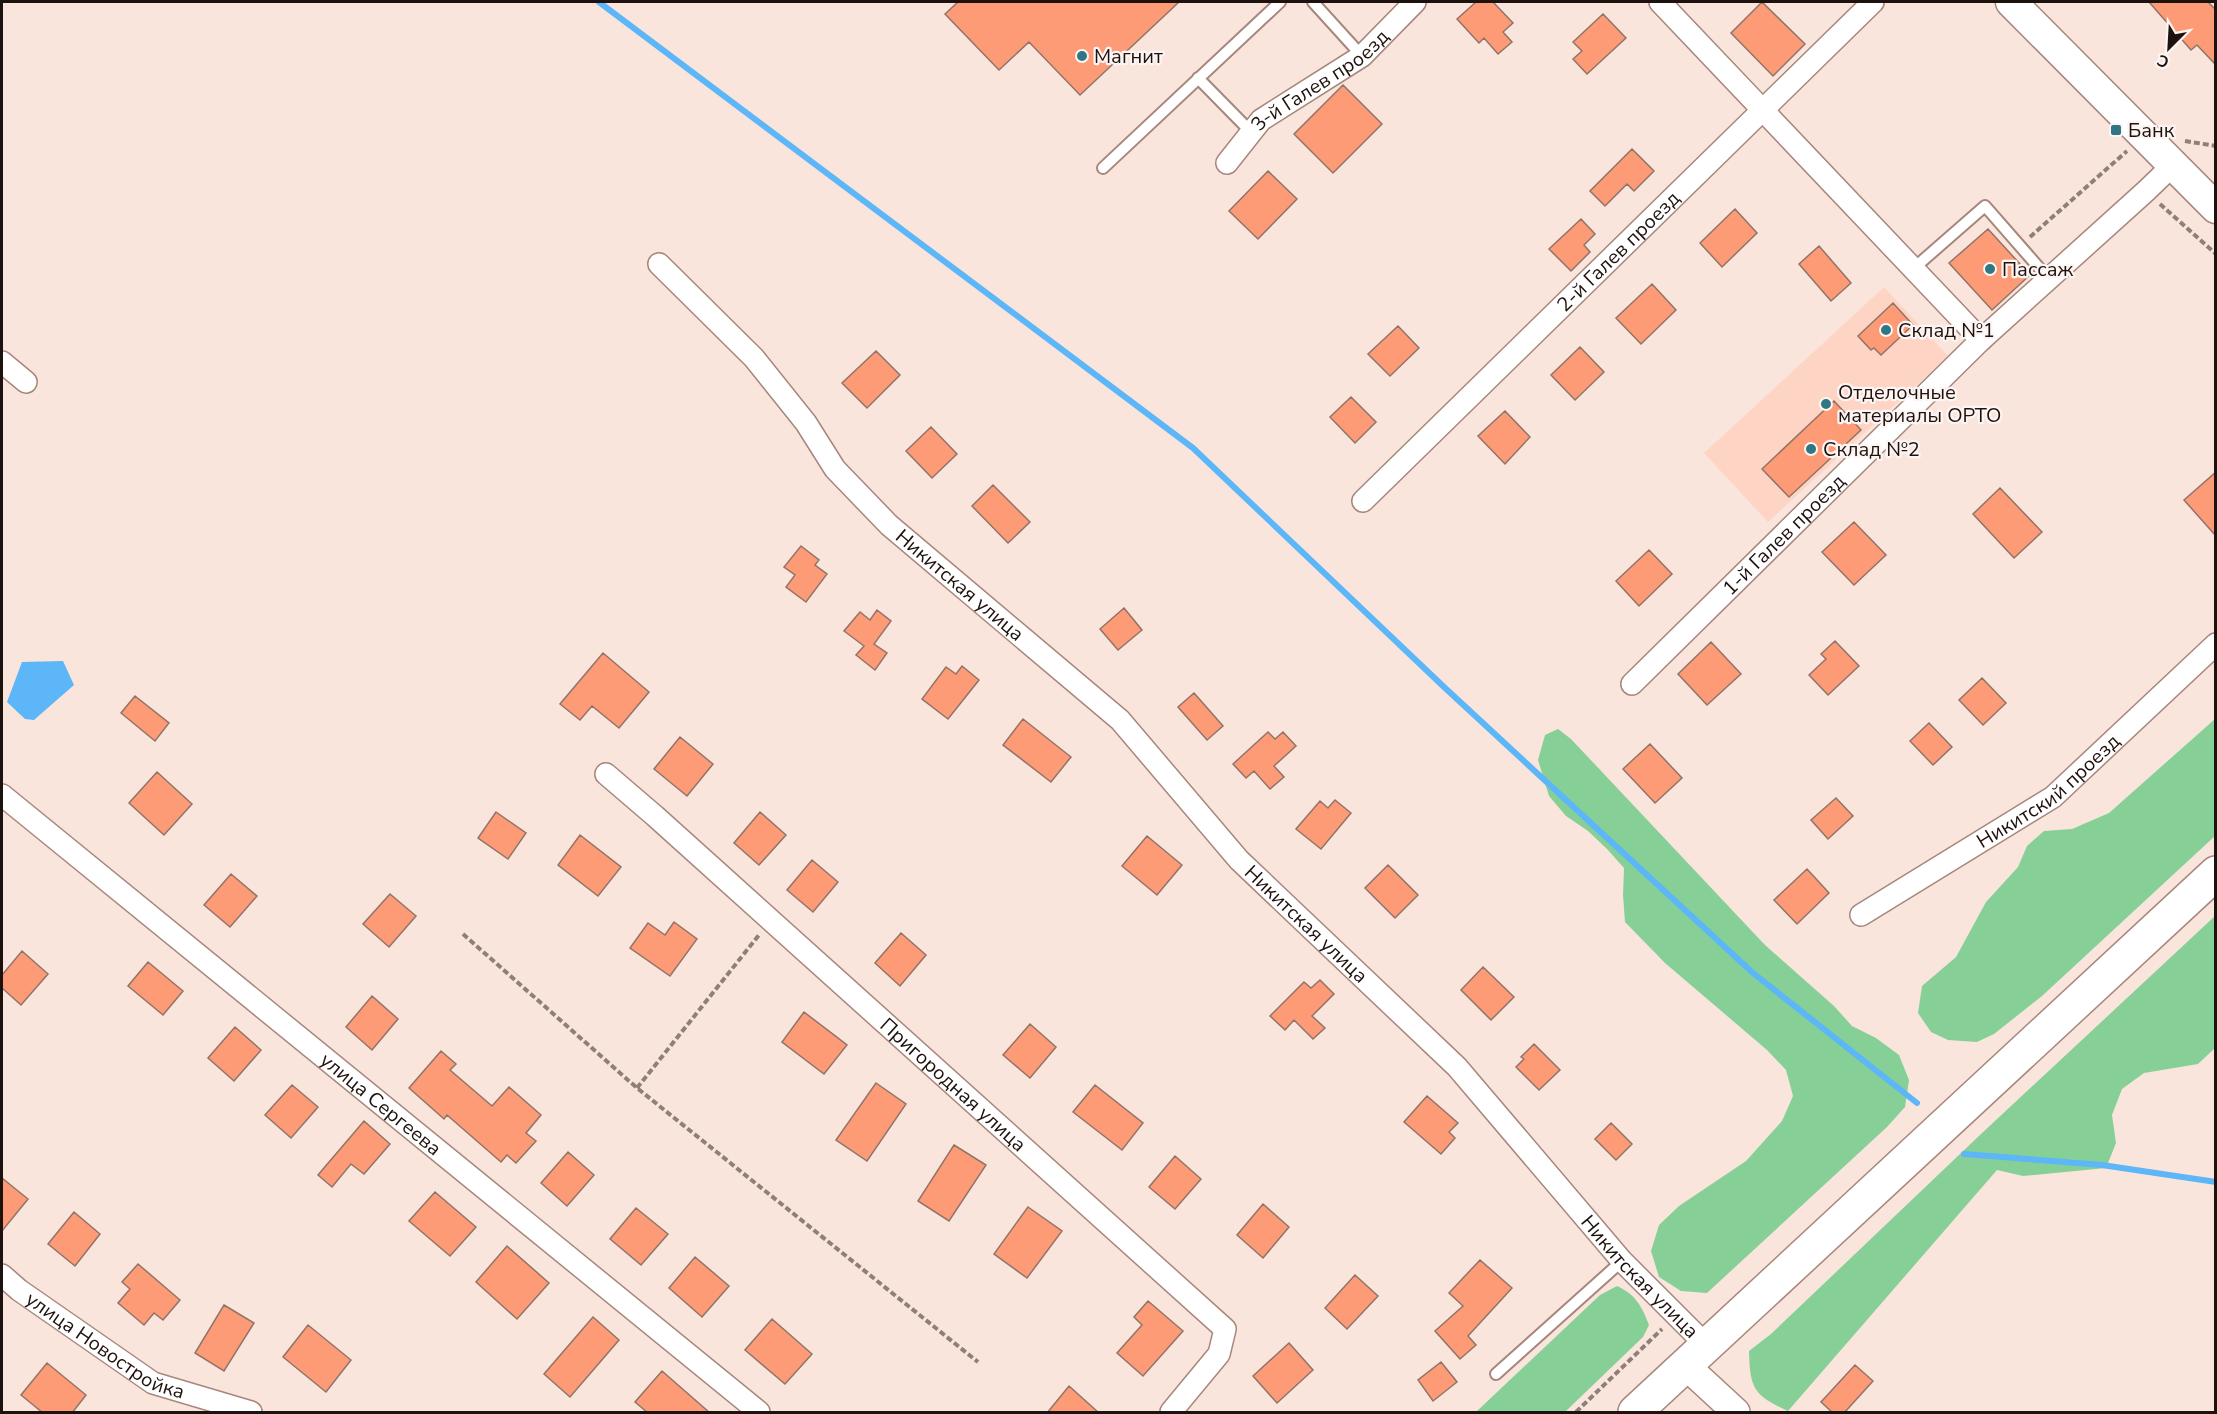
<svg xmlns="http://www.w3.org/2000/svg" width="2217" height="1414" font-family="'Nunito Sans',sans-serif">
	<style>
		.built { fill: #fed4c4 }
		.green { fill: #86d097 }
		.water { fill: #5cb6f7 }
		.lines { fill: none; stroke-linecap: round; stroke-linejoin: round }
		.stream { stroke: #5cb6f7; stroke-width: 6 }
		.building { fill: #fd9b77; stroke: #927368; stroke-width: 1.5 }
		.service-casing { stroke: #a7877c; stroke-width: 14 }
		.minor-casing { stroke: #a7877c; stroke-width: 24 }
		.tertiary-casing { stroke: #a7877c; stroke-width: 30 }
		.secondary-casing { stroke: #a7877c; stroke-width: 33 }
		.primary-casing { stroke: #a7877c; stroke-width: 36 }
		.path { stroke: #8f7f79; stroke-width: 4; stroke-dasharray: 6 3; stroke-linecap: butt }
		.service { stroke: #fff; stroke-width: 10 }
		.minor { stroke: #fff; stroke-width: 21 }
		.tertiary { stroke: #fff; stroke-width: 27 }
		.secondary { stroke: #fff; stroke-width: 30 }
		.primary { stroke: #fff; stroke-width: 33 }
		.poi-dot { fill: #307684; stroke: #fdf5f3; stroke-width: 2 }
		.labels { text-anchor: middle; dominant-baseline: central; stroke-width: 4.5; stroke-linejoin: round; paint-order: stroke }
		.poi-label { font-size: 20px; fill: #1e120e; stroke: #fdf5f3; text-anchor: start }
		.street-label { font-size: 20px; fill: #1e120e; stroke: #fdf5f3 }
	</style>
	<rect width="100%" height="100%" fill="#fae5dd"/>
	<!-- built -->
	<path class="built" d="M1884 287 1948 356 1768 522 1704 453Z"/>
	<!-- green -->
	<path class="green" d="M2215 719V836L2042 996 1994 1034 1977 1042 1948 1040 1931 1032 1918 1013 1922 986 1956 957 1986 902 2018 867 2027 846 2044 831 2072 829 2109 813Z
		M1558 729 1571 739 1765 945 1834 1006 1852 1026 1876 1038 1899 1055 1909 1080 1905 1107 1887 1127 1707 1293 1681 1291 1659 1277 1651 1251 1659 1225 1679 1206 1746 1161 1782 1121 1793 1096 1786 1070 1767 1050 1665 963 1625 922 1623 895 1624 868 1607 849 1588 831 1566 816 1549 796 1538 760 1545 735Z
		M2215 916V1048L2198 1064 2144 1073 2122 1089 2112 1115 2116 1143 2106 1168 2023 1176 1997 1170 1788 1411C1753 1395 1750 1388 1749 1351L1771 1334 1981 1134Z
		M1617 1286C1635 1294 1642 1306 1649 1325L1643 1337 1565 1412H1476L1600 1295Z"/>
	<!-- water -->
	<path class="water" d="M63 661 74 685 34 720 25 719 7 702 22 662Z"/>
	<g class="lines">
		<!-- stream -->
		<path class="stream" d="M599 2 1193 448 1444 687 1753 973 1917 1103
			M1964 1154 2102 1165 2216 1182"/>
	</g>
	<!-- building -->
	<path class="building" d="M958 2H1179L1080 95 1029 42 999 70 945 14Z
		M1476 2H1493L1513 23 1503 32 1512 42 1498 54 1484 38 1479 43 1457 19Z
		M1762 2 1805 44 1773 76 1731 33Z
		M2149 2H2208L2216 10V65L2197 45 2191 50Z
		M1603 14 1626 38 1587 74 1573 59 1582 51 1573 42Z
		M1343 85 1382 124 1333 173 1294 134Z
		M1632 149 1654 171 1634 191 1627 184 1605 206 1590 191Z
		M1268 171 1297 199 1258 239 1229 211Z
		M1735 209 1757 233 1722 267 1700 243Z
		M1581 219 1595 234 1584 245 1590 252 1571 271 1549 249Z
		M1988 229 2030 275 1992 310 1949 263Z
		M1819 246 1851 283 1831 301 1799 264Z
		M1652 284 1676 310 1641 344 1616 318Z
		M1893 303 1913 325 1881 355 1874 348 1871 350 1858 336Z
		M1398 326 1419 348 1390 376 1368 354Z
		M1580 347 1604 372 1575 400 1551 375Z
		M876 351 900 375 867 408 842 383Z
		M1351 397 1376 422 1355 443 1330 417Z
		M1834 401 1861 430 1789 497 1762 469Z
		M1505 411 1530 437 1505 464 1478 436Z
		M931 427 957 454 932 478 906 451Z
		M2216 472V536L2184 500Z
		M993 485 1030 522 1008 543 972 506Z
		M2000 488 2042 532 2014 558 1973 514Z
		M1854 522 1886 555 1854 585 1822 552Z
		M801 546 819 560 815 565 827 574 806 602 786 587 795 575 784 567Z
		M1649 550 1672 574 1639 606 1616 581Z
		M1124 608 1142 630 1118 650 1100 629Z
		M877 610 891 621 874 644 887 653 875 670 856 655 864 646 844 631 860 612 870 620Z
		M1835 641 1859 666 1828 695 1809 675 1826 659 1821 654Z
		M1711 642 1741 674 1707 705 1678 674Z
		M603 653 649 692 619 728 592 706 580 720 560 704Z
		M962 666 979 680 948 719 922 699 946 667 956 674Z
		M1982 678 2006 703 1983 725 1959 700Z
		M1194 693 1223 726 1207 740 1178 707Z
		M135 696 169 723 155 741 121 713Z
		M1023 719 1071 757 1051 782 1003 745Z
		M1929 723 1952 747 1933 765 1910 741Z
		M1268 732 1275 739 1283 732 1296 746 1274 766 1284 777 1270 789 1254 771 1246 778 1233 764Z
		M680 737 713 764 687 796 654 769Z
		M1650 744 1682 778 1655 803 1623 769Z
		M157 772 192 804 164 835 129 803Z
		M1836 798 1853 816 1828 839 1811 820Z
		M1335 800 1351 813 1321 849 1296 829 1320 801 1328 808Z
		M496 812 526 833 508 859 478 838Z
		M760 812 786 835 759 865 734 843Z
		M580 835 621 867 598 896 558 865Z
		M1147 836 1182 865 1157 895 1122 866Z
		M812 860 838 882 813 912 787 890Z
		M1388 865 1418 895 1395 918 1365 888Z
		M1807 869 1829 893 1797 924 1774 900Z
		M231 874 257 896 230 927 204 905Z
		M390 894 416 916 389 947 363 924Z
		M674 922 697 939 670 976 630 948 648 923 665 935Z
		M901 933 926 955 900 986 875 963Z
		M22 951 48 974 21 1005 2 988V975Z
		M148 962 183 991 163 1015 128 986Z
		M1483 967 1514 997 1491 1020 1461 990Z
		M1320 980 1334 994 1312 1016 1325 1028 1313 1039 1294 1020 1285 1030 1270 1016 1304 982 1311 988Z
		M372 996 398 1019 372 1050 346 1027Z
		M804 1012 847 1045 824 1074 782 1042Z
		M1030 1024 1056 1047 1030 1078 1003 1055Z
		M235 1027 261 1050 234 1081 208 1058Z
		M1534 1044 1560 1070 1539 1090 1516 1067 1524 1059 1521 1057Z
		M441 1051 456 1064 450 1070 492 1106 509 1087 541 1115 526 1133 536 1141 516 1163 507 1155 501 1162 447 1115 444 1119 409 1088Z
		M876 1083 906 1104 867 1161 836 1140Z
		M292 1085 318 1107 291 1138 265 1115Z
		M1095 1085 1143 1123 1122 1150 1073 1112Z
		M1427 1096 1458 1123 1449 1132 1455 1138 1441 1154 1404 1122Z
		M364 1121 390 1144 364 1174 351 1164 332 1187 318 1175Z
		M1611 1123 1632 1144 1616 1160 1595 1139Z
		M954 1145 986 1165 949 1221 918 1201Z
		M568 1152 594 1175 567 1206 541 1183Z
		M1175 1156 1201 1179 1175 1209 1149 1187Z
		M2 1178 28 1199 2 1231Z
		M435 1192 476 1227 450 1256 409 1221Z
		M1263 1204 1289 1227 1263 1258 1237 1235Z
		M1028 1207 1062 1231 1027 1278 994 1254Z
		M636 1208 668 1234 641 1265 610 1239Z
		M74 1212 100 1234 75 1266 48 1244Z
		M507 1246 549 1283 517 1319 476 1282Z
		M695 1257 729 1286 702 1317 669 1288Z
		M1480 1260 1512 1288 1468 1336 1476 1345 1460 1359 1435 1331 1463 1306 1449 1293Z
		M138 1264 180 1300 163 1320 154 1313 144 1325 118 1303 130 1289 122 1282Z
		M1355 1275 1378 1296 1347 1329 1325 1308Z
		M1148 1301 1183 1331 1143 1376 1117 1353 1142 1325 1134 1317Z
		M224 1305 254 1323 224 1371 195 1353Z
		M593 1317 619 1340 570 1397 544 1374Z
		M772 1319 812 1354 785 1384 745 1350Z
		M308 1325 351 1360 326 1392 283 1357Z
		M1289 1343 1313 1370 1277 1403 1253 1376Z
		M1441 1362 1457 1382 1433 1401 1418 1380Z
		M47 1363 86 1395 72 1413H43L21 1395Z
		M1855 1365 1873 1381 1844 1413H1833L1821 1402Z
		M662 1371 710 1413H648L635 1402Z
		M1069 1386 1099 1413H1047Z"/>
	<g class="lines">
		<defs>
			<path id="service" d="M1313 2 1362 56
				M1198 78 1251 132
				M1103 168 1280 2
				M1913 269 1985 206 2048 278
				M1496 1374 1622 1261"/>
			<g id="minor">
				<path d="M1660 2 1981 340"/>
				<path id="s1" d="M1227 163 1261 120 1362 56 1415 2"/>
				<path id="s2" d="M659 264 754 358 806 423 835 469 889 525 1120 720 1239 860 1457 1067 1622 1261 1706 1345"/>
				<path d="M2 362 26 382"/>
				<path id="s3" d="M1363 501 1873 2"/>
				<path id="s4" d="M1632 684 1981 340 2146 191 2173 165"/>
				<path id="s5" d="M606 774 655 816 1225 1329 1219 1354 1171 1412"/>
				<path id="s6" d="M2 795 759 1412"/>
				<path id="s7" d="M1861 915 2053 797 2216 644"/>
				<path id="s8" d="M2 1275 19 1290 153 1383 251 1412"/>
			</g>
			<path id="tertiary" d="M1685 1365 1736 1412"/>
			<path id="secondary" d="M2011 2 2216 208"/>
			<path id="primary" d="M1635 1412 2216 873"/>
		</defs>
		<!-- service casing -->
		<use href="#service" class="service-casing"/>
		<!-- minor casing -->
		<use href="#minor" class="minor-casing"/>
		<!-- tertiary casing -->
		<use href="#tertiary" class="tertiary-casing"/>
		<!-- secondary casing -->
		<use href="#secondary" class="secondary-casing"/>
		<!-- primary casing -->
		<use href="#primary" class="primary-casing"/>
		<!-- path -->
		<path class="path" d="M2185 141 2216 146
			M2160 204 2216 254
			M2030 237 2127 151
			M463 934 637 1088 978 1362
			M637 1088 759 935
			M1576 1412 1662 1329"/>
		<!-- service -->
		<use href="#service" class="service"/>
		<!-- minor -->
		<use href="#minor" class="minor"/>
		<!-- tertiary -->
		<use href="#tertiary" class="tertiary"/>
		<!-- secondary -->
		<use href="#secondary" class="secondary"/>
		<!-- primary -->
		<use href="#primary" class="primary"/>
	</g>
	<!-- markers -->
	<g class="poi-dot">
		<circle cx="1082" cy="56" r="6"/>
		<rect x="2110" y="124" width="12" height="12" rx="3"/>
		<circle cx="1990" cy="269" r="6"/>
		<circle cx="1886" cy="330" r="6"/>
		<circle cx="1826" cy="404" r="6"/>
		<circle cx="1811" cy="449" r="6"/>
	</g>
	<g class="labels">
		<!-- poi labels -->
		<g class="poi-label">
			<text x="1094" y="56">Магнит</text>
			<text x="2128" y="130">Банк</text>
			<text x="2002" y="269">Пассаж</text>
			<text x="1898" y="330">Склад №1</text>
			<text x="1838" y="392">Отделочные<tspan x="1838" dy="23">материалы ОРТО</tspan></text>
			<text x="1823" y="449">Склад №2</text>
		</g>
		<!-- street labels -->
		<g class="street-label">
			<text stroke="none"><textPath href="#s1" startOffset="126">3-й Галев проезд</textPath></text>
			<text stroke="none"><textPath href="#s3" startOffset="357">2-й Галев проезд</textPath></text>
			<text stroke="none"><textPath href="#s4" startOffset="213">1-й Галев проезд</textPath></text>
			<text stroke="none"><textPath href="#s2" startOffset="442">Никитская улица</textPath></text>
			<text stroke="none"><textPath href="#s7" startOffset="225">Никитский проезд</textPath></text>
			<text stroke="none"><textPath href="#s2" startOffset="928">Никитская улица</textPath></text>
			<text stroke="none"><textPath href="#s5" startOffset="466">Пригородная улица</textPath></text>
			<text stroke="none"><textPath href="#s6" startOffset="489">улица Сергеева</textPath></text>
			<text stroke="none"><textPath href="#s2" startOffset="1414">Никитская улица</textPath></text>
			<text stroke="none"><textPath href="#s8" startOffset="126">улица Новостройка</textPath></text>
		</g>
	</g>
	<!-- border -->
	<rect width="2217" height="1414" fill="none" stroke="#1e120e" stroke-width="6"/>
	<!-- north arrow -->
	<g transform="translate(2169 48) rotate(204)" stroke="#fdf5f3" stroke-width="4.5" paint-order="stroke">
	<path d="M0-4.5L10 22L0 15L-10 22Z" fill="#1e120e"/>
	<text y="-9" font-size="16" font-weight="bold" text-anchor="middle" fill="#1e120e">С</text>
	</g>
</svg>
